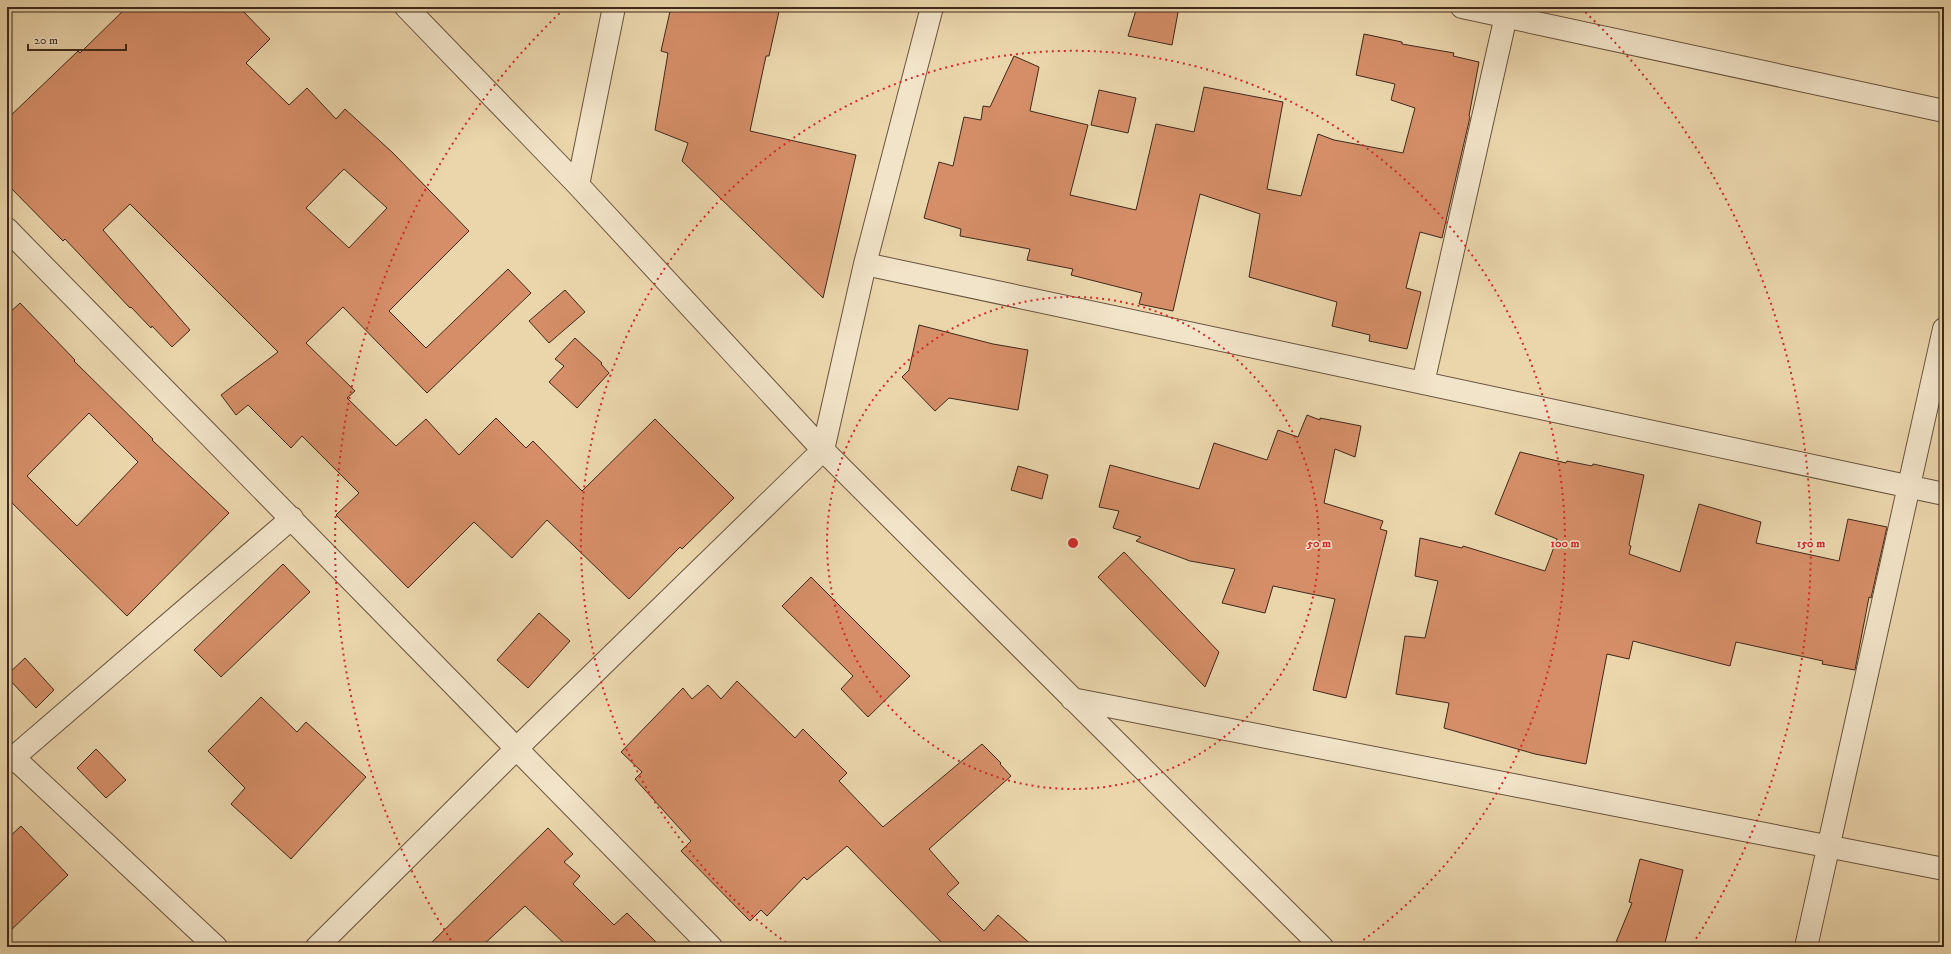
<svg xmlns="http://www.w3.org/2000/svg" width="1951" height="954" font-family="'IM FELL DW Pica',serif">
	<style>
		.building { fill: #d58e68; stroke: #3e291b; fill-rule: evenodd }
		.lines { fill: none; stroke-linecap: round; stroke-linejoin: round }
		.minor-casing { stroke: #69543f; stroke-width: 24 }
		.minor { stroke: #f2e4c9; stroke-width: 22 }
		.ring { fill: none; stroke: #d62828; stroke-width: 2; stroke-dasharray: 2 4 }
		.centre { fill: #d62828; stroke: #f2e4c9; stroke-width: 2 }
		.ring-label { font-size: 12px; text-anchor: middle; font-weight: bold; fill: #d62828; stroke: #f2e4c9; stroke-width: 3; stroke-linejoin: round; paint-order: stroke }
	</style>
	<rect width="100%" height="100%" fill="#ebd6ac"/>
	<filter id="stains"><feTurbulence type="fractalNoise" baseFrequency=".005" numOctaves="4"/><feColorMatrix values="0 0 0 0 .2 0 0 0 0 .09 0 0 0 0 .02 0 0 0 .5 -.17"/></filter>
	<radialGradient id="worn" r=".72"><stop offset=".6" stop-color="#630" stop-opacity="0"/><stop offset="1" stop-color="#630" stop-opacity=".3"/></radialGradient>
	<!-- building -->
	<path class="building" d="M127 7H239L270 39 246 63 289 105 307 88 336 119 345 109 393 153 469 231 389 311 426 348 508 269 531 293 427 393 343 307 306 343 355 391 347 398 396 446 426 419 459 455 496 418 526 448 533 441 582 491 655 419 734 498 682 549 680 547 629 599 547 520 512 558 474 522 408 588 336 515 359 493 302 436 291 448 248 405 236 415 221 395 278 352 130 204 103 230 190 330 172 347 152 326 151 328 131 307 130 308 65 239 63 241 7 184V119L78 51 80 53ZM344 169 387 208 349 248 306 208Z
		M671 7H780L769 56H766L750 131 856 155 823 298 682 161 688 143 655 130 668 53 661 51Z
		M1137 7H1179L1172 45 1128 36Z
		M1364 34 1402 42V44L1454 53 1453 56 1479 62 1469 116 1470 117 1442 238 1420 232 1406 288 1421 292 1407 349 1369 341 1370 335 1332 326 1337 302 1249 277 1260 214 1200 194 1173 311 1139 304 1142 293 1071 275 1073 269 1027 260 1030 249 960 236 961 229 924 218 939 162 953 166 964 117 981 120 983 106 990 107 1014 56 1039 67 1030 111 1088 125 1070 195 1136 210 1156 124 1194 132 1204 87 1283 102 1267 189 1301 196 1318 134 1334 140 1403 153 1415 108 1391 100 1395 84 1356 75Z
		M1099 90 1136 98 1128 133 1091 125Z
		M565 290 585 312 549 343 529 321Z
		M20 303 75 360 74 361 153 439 152 440 229 513 127 616 7 498V315ZM89 413 138 462 77 526 27 476Z
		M919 325 993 344 1028 350 1018 410 949 398 935 411 902 377 909 370Z
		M575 338 602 363 601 364 609 373 577 408 549 382 564 366 555 359Z
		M1307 415 1320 420V418L1361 426 1355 457 1335 449 1324 503 1383 521 1380 529 1387 531 1346 698 1313 690 1335 599 1273 586 1265 613 1222 603 1235 569 1190 561 1136 541 1141 537 1113 528 1119 511 1099 507 1110 465 1199 489 1214 443 1267 460 1278 430 1298 437Z
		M1520 452 1566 463 1567 461 1592 466 1593 464 1644 475 1629 545 1631 546 1629 554 1680 572 1699 504 1761 522 1756 543 1839 561 1848 519 1887 527 1871 598 1869 597 1855 670 1822 664 1823 661 1736 642 1730 666 1633 641 1629 659 1607 654 1586 764 1535 754 1444 728 1449 703 1396 694 1405 636 1425 638 1438 581 1415 576 1420 538 1462 548 1463 546 1545 571 1557 539 1495 514Z
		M1018 466 1048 475 1042 499 1011 490Z
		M1124 552 1219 652 1205 687 1098 577Z
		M283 564 310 592 221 677 194 650Z
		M811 577 910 676 868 717 841 689 853 676 782 606Z
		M539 613 570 641 528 688 497 660Z
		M25 658 54 690 36 708 7 677V675Z
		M737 681 795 738 803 729 847 773 839 781 883 827 982 744 1001 763 1000 764 1011 776 929 849 959 883 947 894 984 931 998 915 1034 947H946L847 846 807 880 804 877 767 916 761 910 750 921 681 851 691 841 635 779 642 772 621 752 683 688 692 699 708 685 721 699Z
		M261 697 297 732 306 722 366 777 291 859 231 804 245 788 208 751Z
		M96 749 126 780 106 798 77 768Z
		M21 826 68 875 7 934V839Z
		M548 828 573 854 564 862 580 876 573 884 614 925 627 913 661 947H568L525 906 481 947H427Z
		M1640 859 1683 870 1664 947H1614L1632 903 1629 902Z"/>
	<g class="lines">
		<defs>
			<path id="minor" d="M406 7 578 185 823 450 1322 947
				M1462 7 1944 111
				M578 185 614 7
				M7 229 711 947
				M865 264 1944 494
				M1423 383 1508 7
				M1072 699 1944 869
				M13 757 216 947
				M7 763 292 518
				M317 947 516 749 823 450 865 264 932 7
				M1806 947 1944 329"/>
		</defs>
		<!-- minor casing -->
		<use href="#minor" class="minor-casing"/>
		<!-- minor -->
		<use href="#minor" class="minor"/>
	</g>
	<!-- distance rings -->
	<g class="ring">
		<circle cx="1073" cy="543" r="246"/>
		<path d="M791 946A492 492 0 1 1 1355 946"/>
		<path d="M454 945A738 738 0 0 1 565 8M1581 8A738 738 0 0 1 1692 945"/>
	</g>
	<circle cx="1073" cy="543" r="6" class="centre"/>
	<g class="ring-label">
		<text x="1319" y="547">50 m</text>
		<text x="1565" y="547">100 m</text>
		<text x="1811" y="547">150 m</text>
	</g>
	<!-- margin -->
	<rect width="1951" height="954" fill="none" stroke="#ebd6ac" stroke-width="24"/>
	<rect x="8" y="8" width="1935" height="938" fill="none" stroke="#3e291b" stroke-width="2"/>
	<rect x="12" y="12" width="1927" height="930" fill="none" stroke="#3e291b"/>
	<!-- scale -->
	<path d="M28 44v6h98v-6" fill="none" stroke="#3e291b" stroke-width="2"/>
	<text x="34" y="44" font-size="12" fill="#3e291b" stroke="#f2e4c9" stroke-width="3" paint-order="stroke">20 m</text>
	<rect width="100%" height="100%" filter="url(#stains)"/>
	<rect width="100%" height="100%" fill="url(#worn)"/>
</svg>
